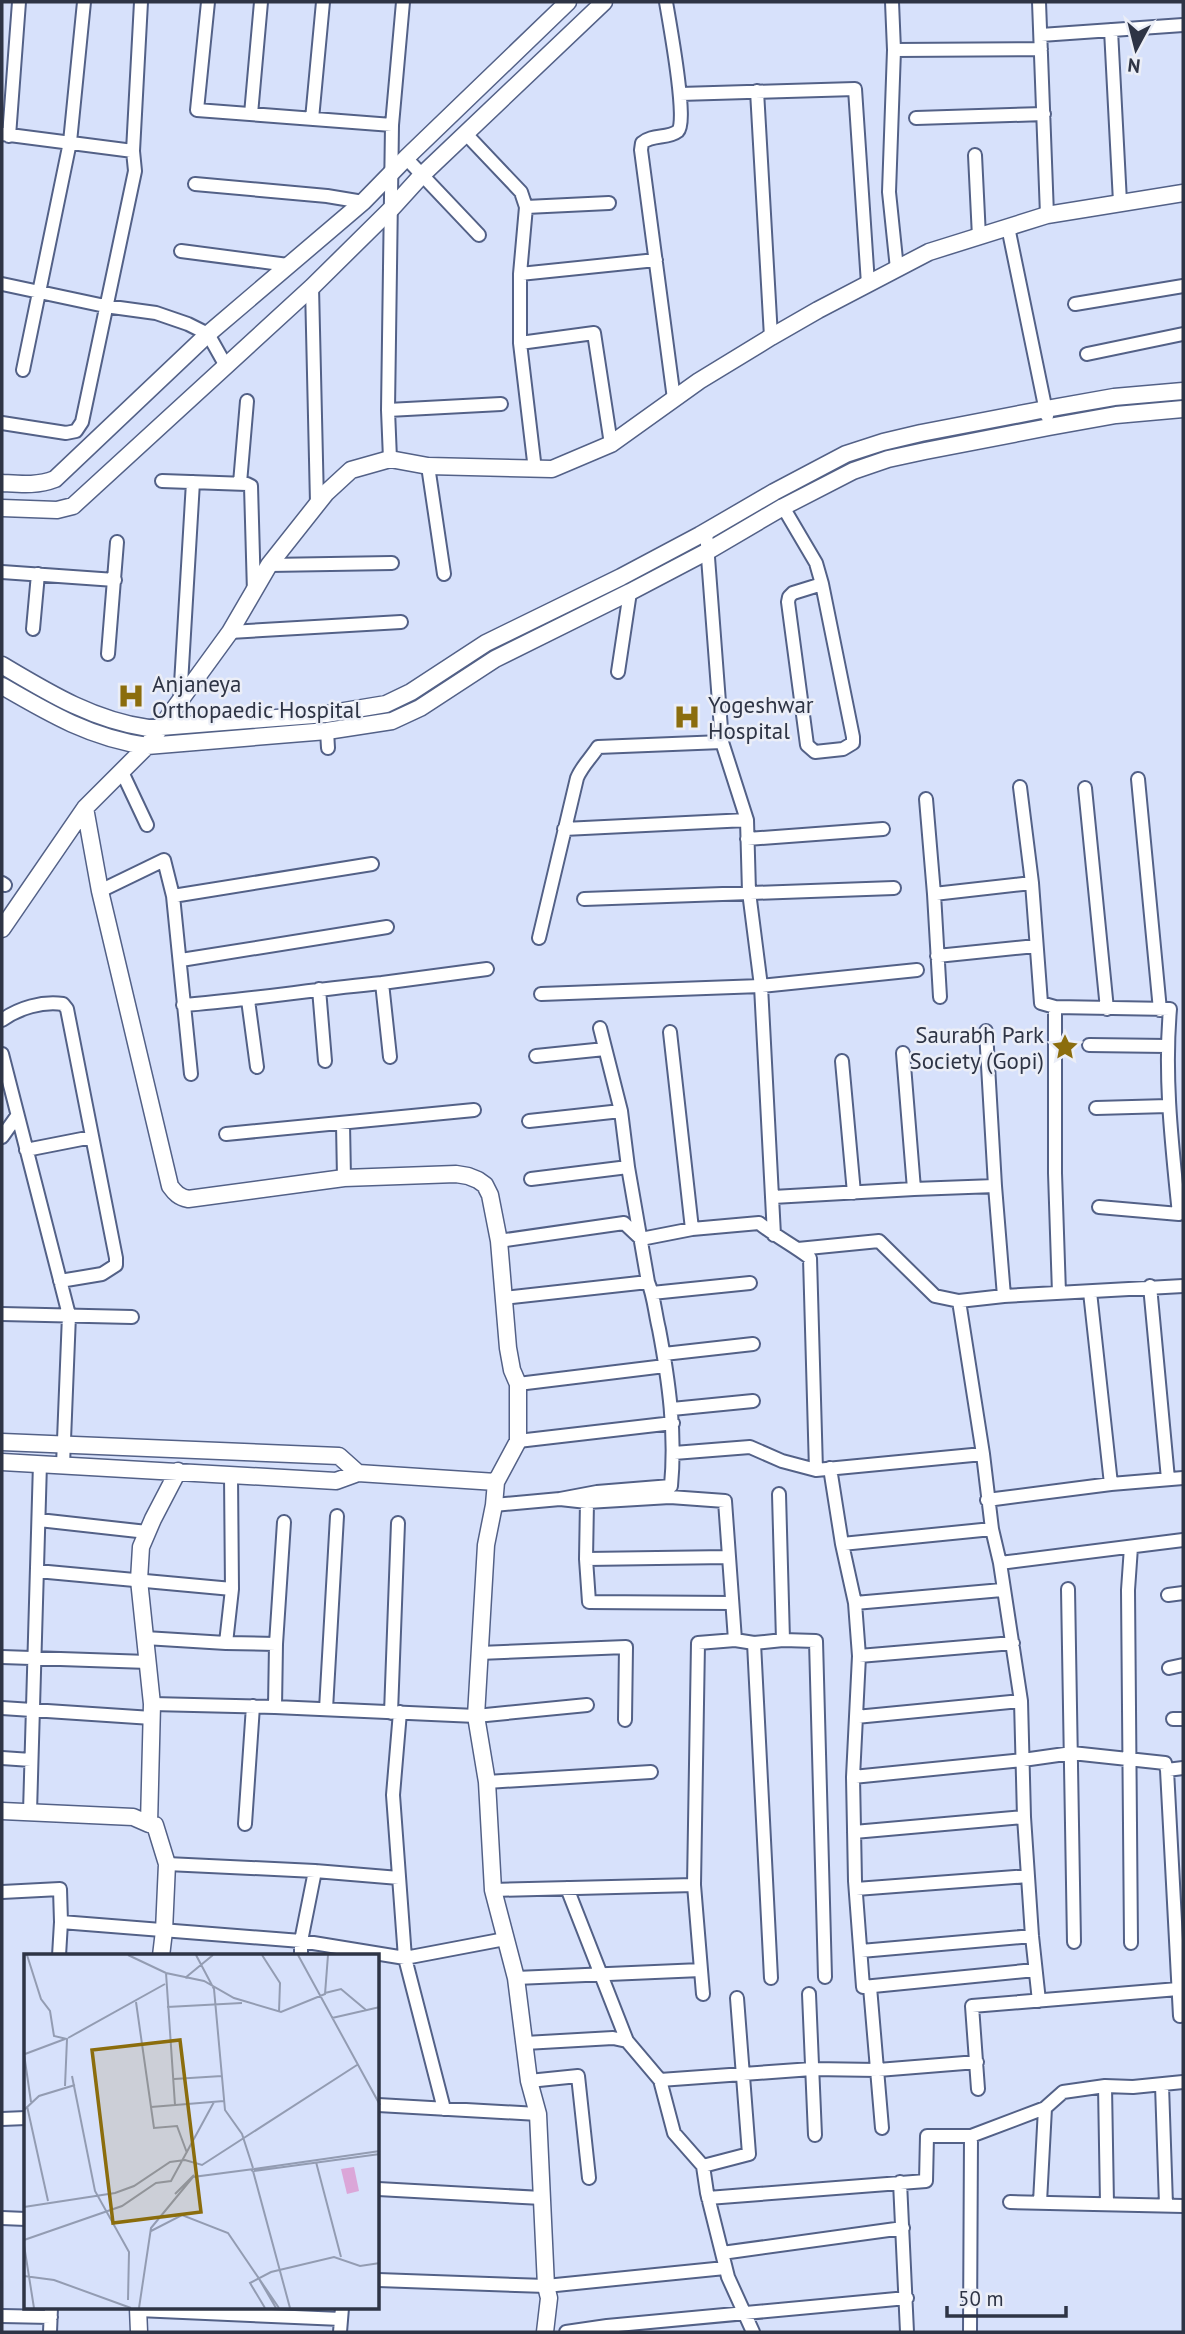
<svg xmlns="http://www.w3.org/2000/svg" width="1185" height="2334" font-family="'PT Sans',sans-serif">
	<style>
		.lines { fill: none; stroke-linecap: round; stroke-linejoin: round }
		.minor-casing { stroke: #536187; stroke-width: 16 }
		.tertiary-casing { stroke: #536187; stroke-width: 19 }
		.minor { stroke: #fff; stroke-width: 12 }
		.tertiary { stroke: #fff; stroke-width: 16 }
		.labels { text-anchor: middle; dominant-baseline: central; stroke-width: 5; stroke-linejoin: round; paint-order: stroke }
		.poi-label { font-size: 23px; fill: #2e3445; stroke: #ebeef7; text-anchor: start }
		.inset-road { fill: none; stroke: #939cb2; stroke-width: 2 }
		.view { fill: #8b6d0d; fill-opacity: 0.15; stroke: #8b6d0d; stroke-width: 3.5 }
		.inset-edge { fill: none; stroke: #2e3445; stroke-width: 3.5 }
	</style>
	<rect width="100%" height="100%" fill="#d7e1fb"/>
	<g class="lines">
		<defs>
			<path id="minor" d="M208 2 197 110 392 125
				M666 2C669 20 688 122 678 131 668 139 652 134 642 143L641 150 674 399
				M892 2 894 50 889 192 897 269
				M1039 2 1047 215
				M1111 30 1120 202
				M1041 35 1183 25
				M894 50 1041 49
				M757 91 771 337
				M680 94 855 89 868 284
				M251 114 261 2
				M916 118 1044 114
				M312 119 323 2
				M2 134 133 151
				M466 134 521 192 526 207 520 274V343
				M9 136 19 2
				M975 155 979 237
				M406 158 479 235
				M195 184 327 196 363 202
				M526 207 609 203
				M1008 227 1047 416
				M181 251 288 265
				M520 274 656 260
				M2 284 105 306 156 313 188 324 208 334 226 366
				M312 287 317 503
				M1075 304 1183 286
				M1087 354 1183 334
				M23 370 70 142 84 2
				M388 410 501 404
				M2 423 66 433 76 431 82 422 135 171 133 151 141 2
				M390 459 388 410 392 125 403 2
				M428 466 444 574
				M535 470 520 343 594 333 611 444
				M162 481 247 484 251 486 254 592
				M240 483 247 401
				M783 507 816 563 822 584 853 737V743L843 749 815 752 807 745 788 602 789 597 793 593 822 584
				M706 531 722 742 747 820 749 892 761 986 774 1235
				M269 565 392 563
				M2 572 115 580
				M33 629 38 574
				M230 632 401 622
				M108 654 117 542
				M618 672 630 592
				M180 701 193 482
				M327 731 328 748
				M122 772 147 825
				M1138 779 1160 1010
				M1020 787 1032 883 1041 1003 1055 1007V1173L1059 1293
				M1085 788 1107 1009
				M926 799 934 894 940 997
				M564 829 747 820
				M747 839 883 829
				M2 883 5 885
				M100 891 164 860 173 896 191 1074
				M934 894 1032 883
				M173 896 372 864
				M584 899 894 888
				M539 938 577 778C582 766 591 758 598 747L722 742
				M937 956 1036 946
				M181 960 387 927
				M382 983 487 969
				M319 989 325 1061
				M541 994 761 986 917 970
				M248 1000 257 1067
				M183 1005C250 1000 316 989 382 983L390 1057
				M1055 1007 1170 1009C1164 1078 1172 1145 1179 1214
				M2 1020C19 1008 42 1001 63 1004L67 1009 116 1258V1265L102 1274 60 1281
				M986 1031 995 1186 1004 1296
				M670 1032 692 1229
				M1089 1045 1167 1046
				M2 1054 69 1315 63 1465
				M536 1056 605 1049
				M842 1061 854 1193
				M1096 1108 1168 1106
				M529 1121 621 1111
				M343 1124 344 1178
				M226 1134 474 1110
				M2 1137 17 1116
				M26 1150 92 1137
				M531 1179 628 1167
				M914 1189 995 1186
				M773 1197 914 1189 903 1053
				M1099 1207 1179 1214 1183 1212
				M499 1241 624 1223 641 1239 692 1229 759 1223C775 1236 793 1245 810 1258L816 1470
				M798 1249 879 1241 935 1296 959 1301 1004 1296 1183 1286
				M1150 1286 1168 1479
				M1090 1292 1111 1484
				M652 1293 750 1283
				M504 1298 648 1282
				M959 1301 983 1454
				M2 1314 132 1317
				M664 1354 753 1344
				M518 1384 665 1366
				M672 1409 753 1401
				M518 1441 673 1423
				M674 1453 750 1447 782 1461 816 1470 983 1454 992 1529 1000 1563 1021 1701 1024 1817 1032 1936 1039 2001
				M830 1468 842 1544 855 1603 859 1656 853 1777 855 1881 863 1987 1035 1970
				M779 1494 783 1640
				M560 1499 597 1492 671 1486C676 1433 669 1382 659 1329 655 1313 654 1296 648 1282L628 1167 621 1111 600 1028
				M987 1500 1111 1484 1183 1478
				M587 1502 586 1559 589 1602 731 1603
				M494 1505 560 1499 587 1502 670 1497 725 1501 735 1640
				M39 1520 147 1532
				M842 1544 992 1529
				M1131 1547 1128 1590 1131 1943
				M586 1559 728 1557
				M1000 1563 1183 1540
				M37 1571 232 1589
				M1068 1589 1074 1942
				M1168 1595 1183 1593
				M855 1603 1002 1590
				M145 1638 226 1643 276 1644
				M226 1643 232 1589 231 1475
				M754 1643 771 1978
				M479 1653 626 1647 625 1720
				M859 1656 1013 1643
				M2 1657 148 1662
				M1169 1668 1183 1665
				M152 1704 275 1707 476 1716 587 1705
				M275 1707 276 1644 284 1522
				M2 1708 152 1718
				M326 1709 337 1516
				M400 1712 393 1795 405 1958 444 2109
				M391 1713 398 1523
				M856 1717 1021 1701
				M1173 1719H1183
				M2 1758 31 1760
				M1167 1770 1183 1768
				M853 1777 1023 1760 1072 1753 1165 1763 1167 1770 1180 2016
				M487 1782 651 1772
				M30 1812 40 1463
				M245 1824 253 1706
				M854 1832 1024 1817
				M167 1864 315 1871 399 1878
				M567 1888 627 2041
				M856 1889 1028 1876
				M493 1890 694 1885
				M2 1892 60 1889 61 1922 59 1956
				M61 1922 301 1941 405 1958 505 1939
				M861 1951 1032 1936
				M301 1956V1941L315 1871
				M516 1978 701 1970
				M870 1987 882 2128
				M703 1994 694 1885 698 1643 735 1640 754 1643 783 1640 816 1641 825 1977
				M809 1994 815 2135
				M525 2043 613 2038 627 2041 660 2080 812 2069 878 2070 977 2062
				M660 2080 674 2133 703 2166 749 2154 737 1998
				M529 2081 578 2076 589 2178
				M1162 2085 1166 2205
				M1105 2086 1107 2204
				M978 2089 972 2006 1178 1989
				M378 2105 538 2114
				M2 2119 26 2118
				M971 2136 1045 2108 1063 2092 1105 2086 1133 2087 1183 2082
				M703 2166 707 2193 728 2277 753 2332
				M900 2182 907 2332
				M378 2189 542 2198
				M708 2198 926 2181 927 2136H971L970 2332
				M1010 2202 1183 2206
				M1040 2202 1045 2108
				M2 2218 26 2219
				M722 2253 903 2228
				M378 2280 546 2286 725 2268
				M138 2310 341 2319
				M2 2316 51 2317
				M50 2332 51 2308
				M340 2332 342 2308
				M566 2332 607 2326 907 2298"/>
			<path id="tertiary" d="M2 483C20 484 37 486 55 479L208 334 363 202 406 158 568 2
				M2 508 57 510 73 506 312 287 392 208 422 175 604 2
				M2 665C49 693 93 720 148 728L326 714 386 704 411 692 486 643 621 577 700 535 774 492 846 454 883 442 921 433 1046 409 1114 397 1183 391
				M2 686C50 714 91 738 147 746L327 731 392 721 420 708 495 659 630 592 708 551 783 507 853 471 888 459 925 451 1049 427 1116 415 1183 409
				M85 808 100 891 170 1186C175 1193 179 1197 188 1199L344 1178 456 1174 468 1176 478 1180 485 1185 490 1195 499 1241 508 1348 512 1370 518 1384V1441L496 1482 494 1505 486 1545 476 1716 487 1782 493 1890 516 1978 529 2081 538 2114 546 2286 549 2298 545 2332
				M2 929 85 808 147 746 230 632 269 565 326 493 351 470 390 459 428 466 552 469 611 444 699 381 771 337 818 310 929 252 1047 215 1183 193
				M2 1442 339 1456 358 1473
				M2 1462 336 1481 358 1473 496 1482
				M2 1811 133 1817 149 1824
				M161 1956 164 1931 167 1864 155 1825 149 1824 152 1704 139 1580 141 1547 153 1519 178 1471
				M138 2308 139 2332"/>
		</defs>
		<!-- minor casing -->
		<use href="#minor" class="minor-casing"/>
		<!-- tertiary casing -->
		<use href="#tertiary" class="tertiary-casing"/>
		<!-- minor -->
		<use href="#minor" class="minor"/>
		<!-- tertiary -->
		<use href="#tertiary" class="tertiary"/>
	</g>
	<!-- icons -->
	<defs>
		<symbol id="hospital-bare" viewBox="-9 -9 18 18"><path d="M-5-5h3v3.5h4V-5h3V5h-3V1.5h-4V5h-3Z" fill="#8b6d0d" stroke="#ebeef7" stroke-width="2.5" paint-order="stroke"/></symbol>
		<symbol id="sight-bare" viewBox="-9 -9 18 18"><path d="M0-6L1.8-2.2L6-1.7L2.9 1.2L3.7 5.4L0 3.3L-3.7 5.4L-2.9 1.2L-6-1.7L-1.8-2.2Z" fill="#8b6d0d" stroke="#ebeef7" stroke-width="2.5" paint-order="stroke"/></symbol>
	</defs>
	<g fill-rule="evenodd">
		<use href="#hospital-bare" x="112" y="677" width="38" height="38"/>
		<use href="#hospital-bare" x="668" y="698" width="38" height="38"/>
		<use href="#sight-bare" x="1046" y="1028" width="38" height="38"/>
	</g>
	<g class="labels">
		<!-- poi labels -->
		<g class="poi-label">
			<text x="152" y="683">Anjaneya<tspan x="152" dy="26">Orthopaedic Hospital</tspan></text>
			<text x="708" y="704">Yogeshwar<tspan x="708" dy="26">Hospital</tspan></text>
			<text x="1044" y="1034" text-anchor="end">Saurabh Park<tspan x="1044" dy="26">Society (Gopi)</tspan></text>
		</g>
	</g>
	<!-- overview -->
	<g transform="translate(24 1954)">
		<rect width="355" height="355" fill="#d7e1fb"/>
		<path d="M330 213 335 237 323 240 317 215Z" fill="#dba6d8"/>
		<path class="inset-road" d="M3 1 17 45 26 57 30 82 43 85 41 132M104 1 142 19 180 27 210 44 257 58 301 40 304 1M172 1 190 35 201 156 218 180 229 214M238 1 256 29 255 58M274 1 356 151M142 19 151 151M161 24 189 1M301 39 317 35 342 56M112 48 130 174 153 172 163 199M143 53 218 49M308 64 356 53M44 84 141 30M0 100 7 148M1 100 41 85M48 122 71 237 105 298 104 346M150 125 198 122M3 152 24 247M127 153 200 147M0 156 15 142 51 131M292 208 317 303M230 215 356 197M229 217 266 354M230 217 356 200M151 240 170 221M0 253 91 239 110 232 146 208 161 206 178 211 333 111M127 277 158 261 204 279 255 354M0 286 98 252 132 229 147 227 190 148M0 291 10 354M0 322 30 326 107 354M234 323 252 354M115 354 127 274 169 223 230 215 227 217M241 354 226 329 247 318 310 303 336 312 356 309"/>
		<path class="view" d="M156 86 177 258 89 269 68 96Z"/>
		<rect width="355" height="355" class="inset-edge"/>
	</g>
	<!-- border -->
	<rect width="1185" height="2334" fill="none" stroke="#2e3445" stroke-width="7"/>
	<!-- north arrow -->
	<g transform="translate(1136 49) rotate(187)" stroke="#ebeef7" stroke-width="5" paint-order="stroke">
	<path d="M0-5L12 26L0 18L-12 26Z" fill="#2e3445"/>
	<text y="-10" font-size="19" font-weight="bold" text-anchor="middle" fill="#2e3445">N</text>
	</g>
	<!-- scale -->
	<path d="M947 2306v10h119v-10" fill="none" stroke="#2e3445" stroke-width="3.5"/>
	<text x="958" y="2306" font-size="21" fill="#2e3445" stroke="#ebeef7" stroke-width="5" paint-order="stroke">50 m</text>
</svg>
